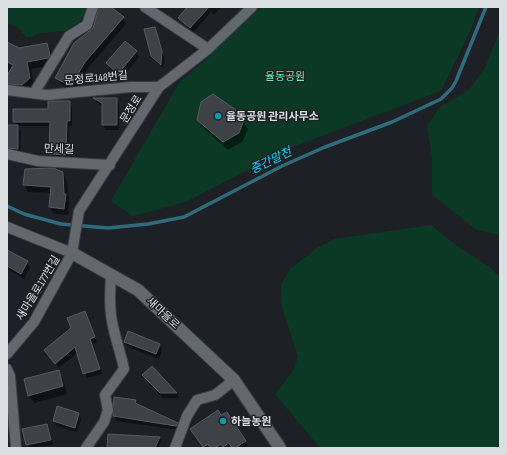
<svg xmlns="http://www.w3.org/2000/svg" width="507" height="455" font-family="'Sofia Sans Condensed','Noto Sans KR',sans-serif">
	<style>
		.green { fill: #0b3926 }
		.shadow { fill: #0007; fill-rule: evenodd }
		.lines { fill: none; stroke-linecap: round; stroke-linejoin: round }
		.stream { stroke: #2e6c7c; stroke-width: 3.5 }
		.building { fill: #3e4247; stroke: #575b61 }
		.minor-casing { stroke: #3a3d42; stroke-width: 12 }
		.tertiary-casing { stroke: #3a3d42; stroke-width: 14 }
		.minor { stroke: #63676e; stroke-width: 10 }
		.tertiary { stroke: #63676e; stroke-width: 12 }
		.culture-dot { fill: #0f9aa8; stroke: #1d2126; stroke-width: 1.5 }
		.labels { text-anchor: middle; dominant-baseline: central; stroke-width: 3; stroke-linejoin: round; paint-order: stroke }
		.park-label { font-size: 11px; fill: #6cedb1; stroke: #1d2126 }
		.street-label { font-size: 11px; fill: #dcdfe2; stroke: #1d2126 }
		.poi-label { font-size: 11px; font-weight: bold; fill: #dcdfe2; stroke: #1d2126; text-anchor: start }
		.water-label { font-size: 12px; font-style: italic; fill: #08d4fb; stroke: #1d2126 }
	</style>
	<rect width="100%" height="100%" fill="#1d2126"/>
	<!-- green -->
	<path class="green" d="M7 7H88L80 21 65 31 40 33 27 38 17 27 7 23Z
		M263 7H479L471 29 441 91 290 148 186 202 133 216 111 201 179 83 210 56 229 32Z
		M500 30V235L477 230 432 195V157L427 126 440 107 470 89 486 66Z
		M431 225 457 246 490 267 500 278V448H320L275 394 293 371 298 357 282 307 281 285 290 269 317 248 334 239Z"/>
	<!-- shadow -->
	<path class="shadow" d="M101 7H110L123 18 126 24 88 68 75 92 60 84 56 78 94 28Z
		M188 7H221L214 15 211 12 193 33 179 18Z
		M154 28 164 57V68L155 61 152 56Z
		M125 42 136 52 139 57 122 78 110 69 107 63Z
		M7 43 18 49 47 44 51 51 54 63 52 65 31 69 34 86 27 93 7 91Z
		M213 95 236 111 248 129 243 141 228 150 203 128 198 120Z
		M95 99H116L119 104V130H106L103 125V106L97 103Z
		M69 102 72 107V126H69L68 160 53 159 50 154 51 126H18L21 132 20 154 7 153V126H17L14 121Z
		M63 173 67 181 69 203 68 215 54 214 50 207 51 193 28 192 24 185Z
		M7 251 27 262 30 267 24 279 7 269Z
		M87 317 97 342 92 344 102 374 87 378 78 352 59 368 45 350Z
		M125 342 159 344 162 350 159 359 128 347Z
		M152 367 177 393 179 398H163L146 380 143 375Z
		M58 371 63 379 67 394 34 403 29 396Z
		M135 401 138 405 177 423 179 430 117 421 114 416ZM136 418 175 424 177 427 135 420Z
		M79 414 81 419 77 432 57 426 54 421Z
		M47 425 53 445 29 448 24 430Z
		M194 434 245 442 248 446 245 448H204Z
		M159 437 161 440 158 448H108Z"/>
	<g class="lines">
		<!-- stream -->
		<path class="stream" d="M7 206 24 214 61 224 108 228 148 224 184 217 282 166 325 147 392 122 441 99 452 88 456 81 486 7"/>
	</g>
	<!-- building -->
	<path class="building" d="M99 7H111L124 17 85 62 71 86 55 78 74 43 93 28Z
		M187 7H209L190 28 178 18Z
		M155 27 162 51 161 65 151 56 144 29Z
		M125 41 137 51 118 74 106 63Z
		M7 42 19 48 47 43 50 55 48 58 27 62 30 78 22 85 7 84V76L13 65 7 62Z
		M213 94 236 110 235 112 244 120 239 133 223 142 197 120 201 102Z
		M93 98H117V125H102V103Z
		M48 101H70V121H67L66 155 49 154 50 122H13V109H48Z
		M7 125H18V149L7 148Z
		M53 168 63 172 64 194H66L64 209 49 207 51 187 23 185 25 169Z
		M7 250 28 261 21 274 7 266Z
		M85 311 95 337 90 339 100 369 83 374 75 347 55 364 44 350 71 328 67 318Z
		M128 331 160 344 156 354 124 342Z
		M152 366 177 393H160L142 375Z
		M59 370 63 386 28 396 24 379Z
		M114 397 136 400 135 403 178 423 176 426 113 416Z
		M57 406 79 413 75 428 53 421Z
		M218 410 221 415 227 412 246 441 235 448H232L229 443 223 447 221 444 215 448H210L208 444 203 447 190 429Z
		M47 424 51 440 26 445 22 429Z
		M108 434 160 437 155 448H107Z"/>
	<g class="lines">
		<defs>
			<path id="minor" d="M145 7 208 49
				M7 90 47 95 131 87H159
				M34 93 69 36 87 25 93 7
				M7 154 38 161 110 165
				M7 227 72 253
				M7 354 34 322 72 253 79 211 159 87 208 49 252 7
				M7 369 10 376 16 448
				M86 448 104 422 108 410 105 395 124 369C121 354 116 341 113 326 109 310 110 292 111 275
				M175 448 187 416 197 400 215 395 234 380"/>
			<path id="tertiary" d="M72 253 138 290 234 380 280 448"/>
		</defs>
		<!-- minor casing -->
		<use href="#minor" class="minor-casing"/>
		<!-- tertiary casing -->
		<use href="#tertiary" class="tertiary-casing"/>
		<!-- minor -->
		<use href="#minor" class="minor"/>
		<!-- tertiary -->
		<use href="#tertiary" class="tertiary"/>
	</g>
	<!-- markers -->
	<g class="culture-dot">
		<circle cx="218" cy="116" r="4"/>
		<circle cx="223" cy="421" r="4"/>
	</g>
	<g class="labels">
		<!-- park labels -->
		<g class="park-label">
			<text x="285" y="76">율동공원</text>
		</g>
		<!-- street labels -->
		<g class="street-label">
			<text transform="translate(96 78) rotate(-5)">문정로148번길</text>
			<text transform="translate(131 109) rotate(-58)">문정로</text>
			<text transform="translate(59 149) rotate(2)">만세길</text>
			<text transform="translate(38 288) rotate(-59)">새마을로177번길</text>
			<text transform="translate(163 313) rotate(43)">새마을로</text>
		</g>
		<!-- poi labels -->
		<g class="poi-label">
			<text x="226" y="116">율동공원 관리사무소</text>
			<text x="231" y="421">하늘농원</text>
		</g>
		<!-- water labels -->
		<g class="water-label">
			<text transform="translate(271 161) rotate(-26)">중간말천</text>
		</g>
	</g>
	<!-- border -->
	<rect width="507" height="455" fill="none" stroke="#dcdfe2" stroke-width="16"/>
</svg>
